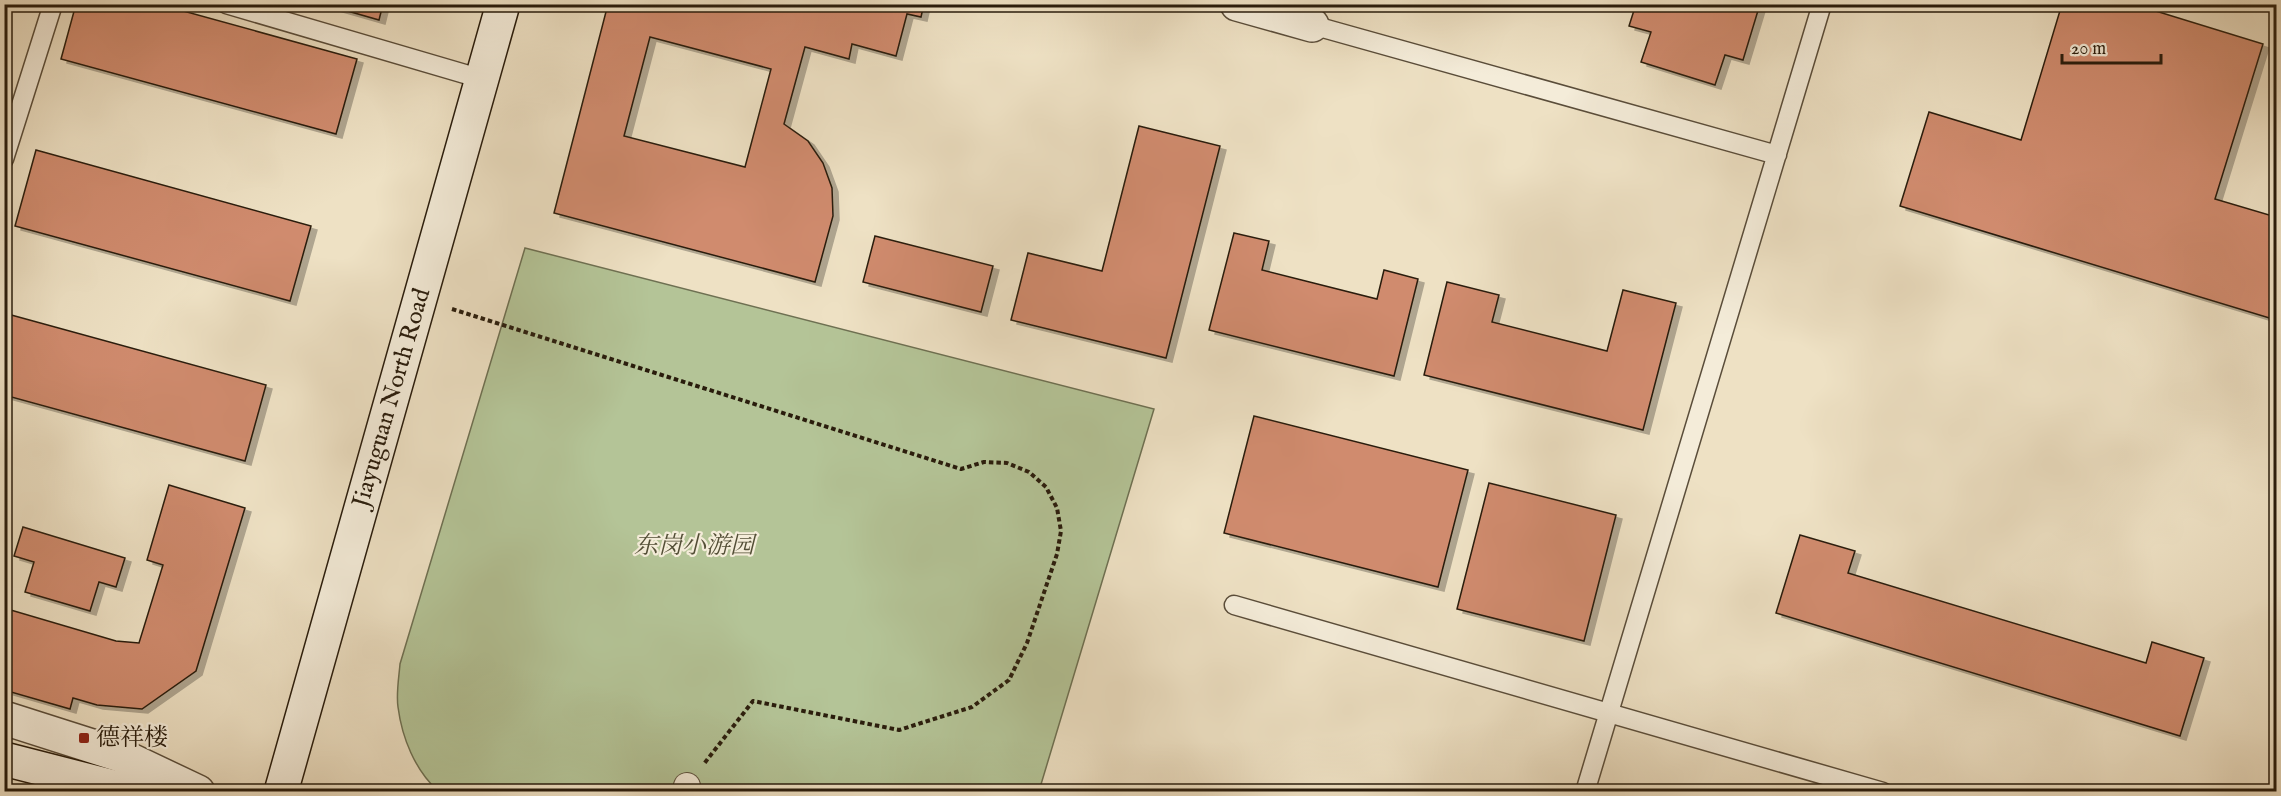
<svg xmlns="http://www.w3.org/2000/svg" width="2281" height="796" font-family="'IM FELL English','Noto Serif SC',serif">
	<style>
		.green { fill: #b4c497; stroke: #6e7052; stroke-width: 1.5 }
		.building { fill: #d08b6e; stroke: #291c0c; stroke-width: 1.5; fill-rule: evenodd; filter: url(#shadow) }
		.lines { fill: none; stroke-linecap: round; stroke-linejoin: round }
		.service-casing { stroke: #5a4d3a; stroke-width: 21 }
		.pedestrian-casing { stroke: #5a4d3a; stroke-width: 28 }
		.minor-casing { stroke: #5a4d3a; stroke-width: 36 }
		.secondary-casing { stroke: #291c0c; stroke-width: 36 }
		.path { stroke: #291c0c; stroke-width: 4; stroke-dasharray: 4.5 3; stroke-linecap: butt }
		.service { stroke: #f4ecd9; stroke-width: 18 }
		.pedestrian { stroke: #f4ecd9; stroke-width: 26 }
		.minor { stroke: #f4ecd9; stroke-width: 33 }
		.secondary { stroke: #f4ecd9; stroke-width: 33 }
		.poi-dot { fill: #8f2418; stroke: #f4ecd9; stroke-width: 2 }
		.labels { text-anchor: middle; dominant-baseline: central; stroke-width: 4.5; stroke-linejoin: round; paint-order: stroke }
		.street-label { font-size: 24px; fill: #291c0c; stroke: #f4ecd9 }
		.park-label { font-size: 24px; font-style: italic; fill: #534e36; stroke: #f4ecd9 }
		.poi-label { font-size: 24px; fill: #291c0c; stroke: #f4ecd9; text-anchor: start }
	</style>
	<defs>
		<filter id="shadow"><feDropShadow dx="6" dy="4" stdDeviation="0" flood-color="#0004"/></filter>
	</defs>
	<rect width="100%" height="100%" fill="#eee1c4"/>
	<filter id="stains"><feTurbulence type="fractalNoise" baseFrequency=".00333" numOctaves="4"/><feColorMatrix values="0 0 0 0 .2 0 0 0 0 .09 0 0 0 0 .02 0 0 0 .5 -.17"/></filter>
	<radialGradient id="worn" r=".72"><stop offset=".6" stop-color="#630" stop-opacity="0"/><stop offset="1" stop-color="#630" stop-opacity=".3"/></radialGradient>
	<!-- green -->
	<path class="green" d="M525 248 1154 409 1039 791H438C415 770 402 738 398 707 396 693 399 677 400 664Z"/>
	<!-- building -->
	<path class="building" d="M76 4H158L357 59 336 134 61 59Z
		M323 4H383L379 20Z
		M608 4H924L921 17 907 14 896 56 852 44 849 59 805 47 784 124 808 141 823 163 832 188 833 216 815 282 554 213ZM650 37 771 69 745 167 624 136Z
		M1636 4H1760L1743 60 1725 55 1715 85 1641 62 1651 32 1629 26Z
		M2062 4H2133L2263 44 2215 199 2276 217V320L1900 206 1929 112 2021 140Z
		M1139 126 1220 146 1166 358 1011 320 1028 253 1102 271Z
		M36 150 311 226 290 301 15 226Z
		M1234 233 1269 241 1262 270 1377 299 1384 270 1418 279 1394 376 1209 330Z
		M875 236 993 266 981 312 863 282Z
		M1447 282 1499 295 1492 322 1607 351 1623 290 1676 303 1643 430 1424 375Z
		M4 313 266 385 245 461 4 395Z
		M1254 416 1468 470 1438 587 1224 533Z
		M1489 483 1616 515 1584 641 1457 609Z
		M169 485 245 508 196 671 142 709 97 705 73 698 70 709 4 690V608L116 641 139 643 163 565 147 560Z
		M23 527 125 558 116 587 99 582 90 611 25 592 34 562 14 556Z
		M1800 535 1855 551 1848 573 2146 663 2152 642 2204 658 2180 736 1776 613Z"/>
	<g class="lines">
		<defs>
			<path id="service" d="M226 4 482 79
				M1312 25 1777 155
				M4 159 53 4
				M1234 605 1883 792
				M1585 792 1822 4"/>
			<path id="pedestrian" d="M685 792 687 786"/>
			<path id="minor" d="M1237 4 1312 25
				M4 718 120 755 198 792"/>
			<path id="secondary" d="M4 759 133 792
				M281 792 503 4"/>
		</defs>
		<!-- service casing -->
		<use href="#service" class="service-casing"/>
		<!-- pedestrian casing -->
		<use href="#pedestrian" class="pedestrian-casing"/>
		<!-- minor casing -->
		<use href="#minor" class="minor-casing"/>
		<!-- secondary casing -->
		<use href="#secondary" class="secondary-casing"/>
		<!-- path -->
		<path class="path" d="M452 309 961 469 984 462 1007 463 1029 472 1046 487 1057 508 1061 531 1057 554 1027 643 1009 680 972 707 899 730 753 701 703 765"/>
		<!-- service -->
		<use href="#service" class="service"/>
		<!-- pedestrian -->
		<use href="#pedestrian" class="pedestrian"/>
		<!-- minor -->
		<use href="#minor" class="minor"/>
		<!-- secondary -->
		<use href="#secondary" class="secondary"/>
	</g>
	<!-- markers -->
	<rect class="poi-dot" x="78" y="732" width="12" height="12" rx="3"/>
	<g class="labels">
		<!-- street labels -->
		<g class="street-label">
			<text transform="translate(392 398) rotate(-74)">Jiayuguan North Road</text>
		</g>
		<!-- park labels -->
		<g class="park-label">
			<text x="694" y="546">东岗小游园</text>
		</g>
		<!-- poi labels -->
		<g class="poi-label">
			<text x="96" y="738">德祥楼</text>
		</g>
	</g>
	<!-- margin -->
	<rect width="2281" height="796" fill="none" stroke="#eee1c4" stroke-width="24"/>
	<rect x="6" y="6" width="2269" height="784" fill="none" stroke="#291c0c" stroke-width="3"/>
	<rect x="12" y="12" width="2257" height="772" fill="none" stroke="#291c0c" stroke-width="1.5"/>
	<!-- scale -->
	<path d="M2062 54v9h99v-9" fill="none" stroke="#291c0c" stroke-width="3"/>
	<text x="2071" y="54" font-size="18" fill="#291c0c" stroke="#f4ecd9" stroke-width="4.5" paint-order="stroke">20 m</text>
	<rect width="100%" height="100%" filter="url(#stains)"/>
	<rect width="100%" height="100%" fill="url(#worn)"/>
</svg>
